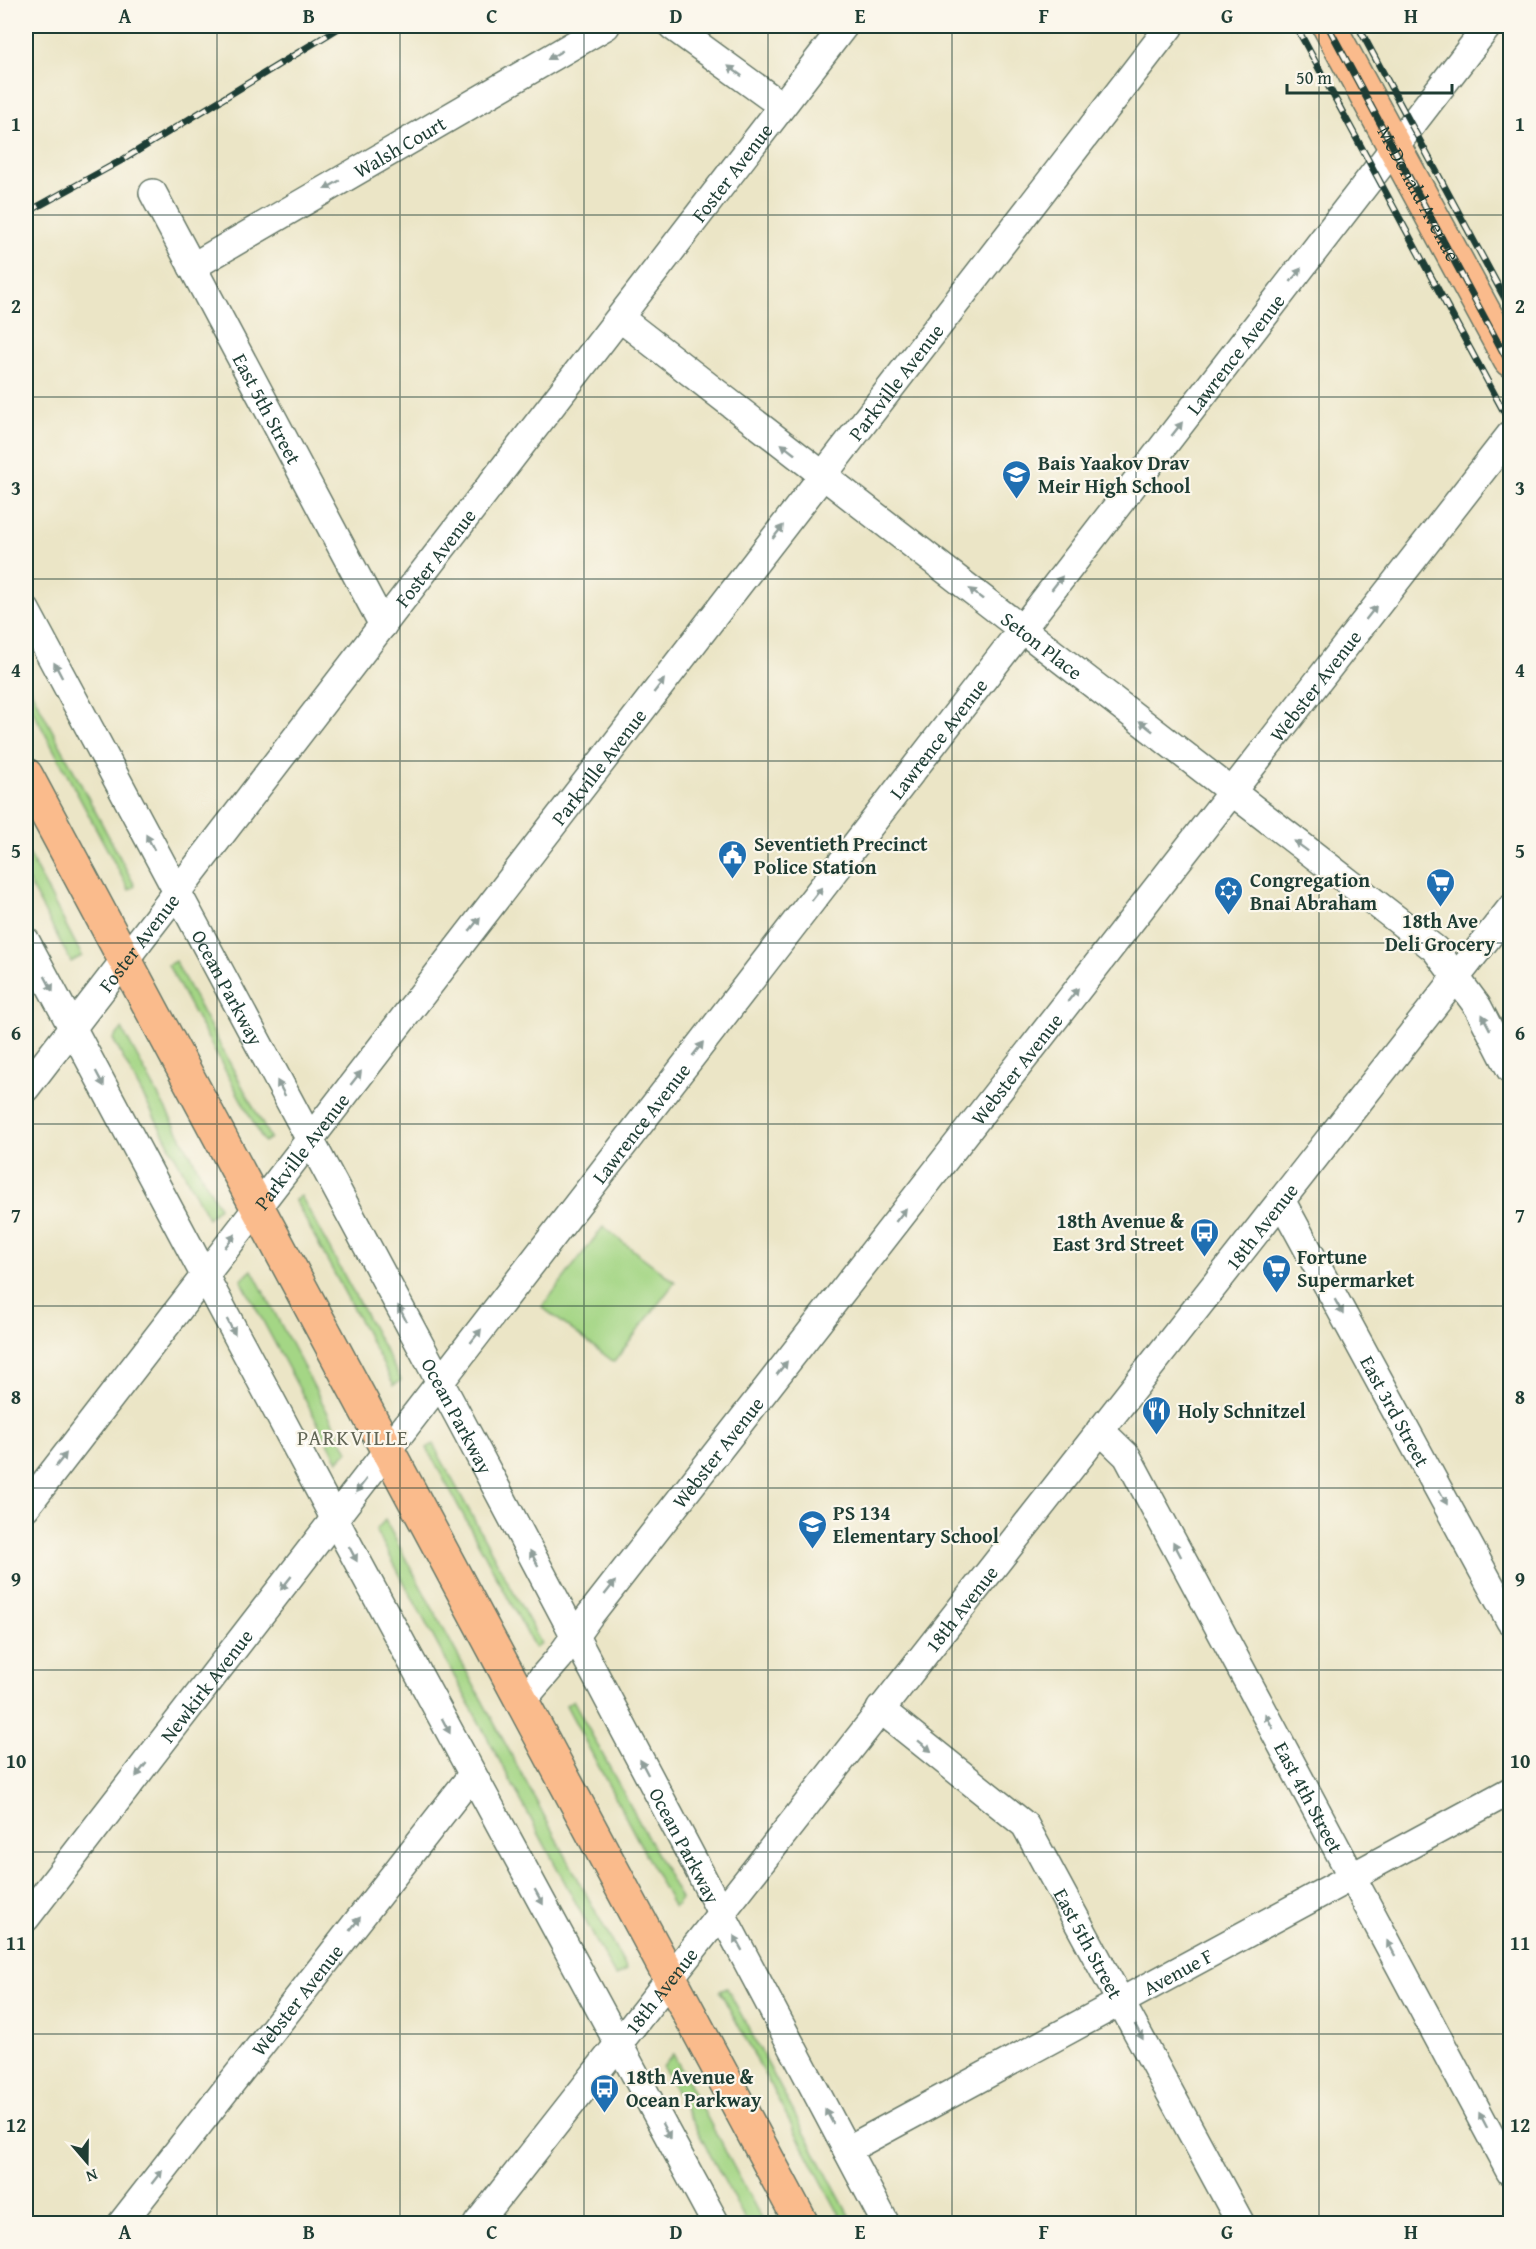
<svg xmlns="http://www.w3.org/2000/svg" width="1536" height="2249" font-family="'Gentium Book Plus',serif">
	<style>
		.green { fill: #a4d685; stroke: #628a5c; stroke-width: 1.5 }
		.lines { fill: none; stroke-linecap: round; stroke-linejoin: round }
		.minor-casing { stroke: #667867; stroke-width: 30 }
		.major-casing { stroke: #667867; stroke-width: 36 }
		.minor { stroke: #fff; stroke-width: 27 }
		.major { stroke: #fabb8c; stroke-width: 33 }
		.rail-casing { stroke: #1f3d34; stroke-width: 7 }
		.rail { stroke: #fbf7ec; stroke-width: 4.5; stroke-dasharray: 14; stroke-linecap: butt }
		.oneway { fill: #8f9e9a }
		.grid { fill: none; stroke: #1f3d34; stroke-width: 1.5; stroke-opacity: 0.55 }
		.labels { text-anchor: middle; dominant-baseline: central; stroke-width: 4.5; stroke-linejoin: round; paint-order: stroke }
		.street-label { font-size: 20px; fill: #1f3d34; stroke: #fbf7ec }
		.poi-label { font-size: 20px; font-weight: bold; fill: #1f3d34; stroke: #fbf7ec; text-anchor: start }
		.neighbourhood-label { font-size: 21px; letter-spacing: 1.5px; fill: #626656; stroke: #fbf7ec }
		.neatline { fill: none; stroke: #1f3d34; stroke-width: 2 }
		.grid-label { font-size: 20px; text-anchor: middle; font-weight: bold; fill: #1f3d34 }
	</style>
	<rect width="100%" height="100%" fill="#fbf7ec"/>
	<filter id="ink" filterUnits="userSpaceOnUse"><feTurbulence type="fractalNoise" baseFrequency=".0167" numOctaves="2"/><feDisplacementMap in="SourceGraphic" scale="12" xChannelSelector="R" yChannelSelector="G"/><feConvolveMatrix kernelMatrix="1 2 1 2 8 2 1 2 1" color-interpolation-filters="sRGB"/></filter>
	<filter id="wash" filterUnits="userSpaceOnUse"><feTurbulence type="fractalNoise" baseFrequency=".008" numOctaves="4" result="noise"/><feDisplacementMap in="SourceGraphic" scale="24" xChannelSelector="R" yChannelSelector="G"/><feGaussianBlur stdDeviation="1.35" result="paint"/><feColorMatrix in="noise" values="0 0 0 0 0 0 0 0 0 0 0 0 0 0 0 0 0 1.4 0 .05"/><feComposite in="paint" operator="in"/></filter>
	<g filter="url(#wash)">
		<rect width="100%" height="100%" fill="#ebe5c6"/>
		<!-- green -->
		<path class="green" d="M26 681 135 886 129 890 26 698Z
			M26 849 82 956 71 962 26 877Z
			M175 961 270 1138 264 1142 168 965Z
			M122 1029 219 1207 208 1218 113 1039Z
			M301 1196 401 1380 394 1385 295 1200Z
			M603 1227 675 1282 614 1362 542 1307Z
			M252 1270 348 1451 338 1461 241 1280Z
			M433 1444 541 1643 535 1648 427 1448Z
			M385 1520 627 1970 615 1976 376 1530Z
			M573 1700 681 1899 674 1908 566 1705Z
			M727 1988 853 2223H844L720 1991Z
			M673 2054 764 2223H747L663 2067Z"/>
	</g>
	<g filter="url(#ink)">
		<g class="lines">
			<defs>
				<g id="minor">
					<path d="M672 26 782 106"/>
					<path id="s1" d="M153 193 383 625"/>
					<path id="s2" d="M192 267 606 26"/>
					<path id="s3" d="M620 318 1435 949 1478 1007 1510 1069"/>
					<path id="s4" d="M26 610 462 1423 886 2224"/>
					<path d="M26 941 347 1542 716 2224"/>
					<path id="s5" d="M26 1088 844 26"/>
					<path id="s6" d="M1281 1200 1510 1621"/>
					<path id="s7" d="M1100 1430 1127 1456 1510 2172"/>
					<path id="s8" d="M26 1507 1170 26"/>
					<path id="s9" d="M521 1702 559 1658 590 1615 1510 435"/>
					<path id="s10" d="M880 1709 1025 1825 1241 2224"/>
					<path id="s11" d="M26 1918 1488 26"/>
					<path id="s12" d="M847 2150 1510 1791"/>
					<path id="s13" d="M121 2224 472 1775"/>
					<path id="s14" d="M477 2224 1510 909"/>
				</g>
				<g id="major">
					<path id="s15" d="M1329 26 1510 360"/>
					<path d="M26 775 802 2224"/>
				</g>
			</defs>
			<!-- minor casing -->
			<use href="#minor" class="minor-casing"/>
			<!-- major casing -->
			<use href="#major" class="major-casing"/>
			<!-- minor -->
			<use href="#minor" class="minor"/>
			<!-- major -->
			<use href="#major" class="major"/>
			<defs>
				<path id="rail" d="M1296 26 1510 423
					M1328 26 1510 365
					M1358 26 1510 308
					M26 213 124 159 342 26"/>
			</defs>
			<!-- rail casing -->
			<use href="#rail" class="rail-casing"/>
			<!-- rail -->
			<use href="#rail" class="rail"/>
		</g>
		<!-- one-way arrows -->
		<defs><path id="oneway-solid" d="M-6-.8H1V-3.2L6.5 0L1 3.2V.8H-6Z" transform="scale(1.5)"/></defs>
		<g class="oneway">
			<use href="#oneway-solid" transform="translate(555 55) rotate(150)"/>
			<use href="#oneway-solid" transform="translate(735 71) rotate(-144)"/>
			<use href="#oneway-solid" transform="translate(332 185) rotate(150)"/>
			<use href="#oneway-solid" transform="translate(1296 275) rotate(-52)"/>
			<use href="#oneway-solid" transform="translate(1177 429) rotate(-52)"/>
			<use href="#oneway-solid" transform="translate(788 449) rotate(-142)"/>
			<use href="#oneway-solid" transform="translate(778 532) rotate(-52)"/>
			<use href="#oneway-solid" transform="translate(1057 583) rotate(-52)"/>
			<use href="#oneway-solid" transform="translate(976 594) rotate(-142)"/>
			<use href="#oneway-solid" transform="translate(1371 613) rotate(-52)"/>
			<use href="#oneway-solid" transform="translate(58 670) rotate(-118)"/>
			<use href="#oneway-solid" transform="translate(659 686) rotate(-52)"/>
			<use href="#oneway-solid" transform="translate(1146 726) rotate(-142)"/>
			<use href="#oneway-solid" transform="translate(150 842) rotate(-118)"/>
			<use href="#oneway-solid" transform="translate(1301 846) rotate(-143)"/>
			<use href="#oneway-solid" transform="translate(817 894) rotate(-52)"/>
			<use href="#oneway-solid" transform="translate(475 924) rotate(-52)"/>
			<use href="#oneway-solid" transform="translate(49 984) rotate(62)"/>
			<use href="#oneway-solid" transform="translate(1073 995) rotate(-52)"/>
			<use href="#oneway-solid" transform="translate(1486 1022) rotate(-117)"/>
			<use href="#oneway-solid" transform="translate(698 1049) rotate(-52)"/>
			<use href="#oneway-solid" transform="translate(356 1078) rotate(-52)"/>
			<use href="#oneway-solid" transform="translate(100 1079) rotate(62)"/>
			<use href="#oneway-solid" transform="translate(281 1088) rotate(-118)"/>
			<use href="#oneway-solid" transform="translate(901 1215) rotate(-52)"/>
			<use href="#oneway-solid" transform="translate(230 1241) rotate(-52)"/>
			<use href="#oneway-solid" transform="translate(1339 1307) rotate(61)"/>
			<use href="#oneway-solid" transform="translate(402 1313) rotate(-118)"/>
			<use href="#oneway-solid" transform="translate(231 1327) rotate(62)"/>
			<use href="#oneway-solid" transform="translate(476 1336) rotate(-52)"/>
			<use href="#oneway-solid" transform="translate(782 1368) rotate(-52)"/>
			<use href="#oneway-solid" transform="translate(61 1460) rotate(-52)"/>
			<use href="#oneway-solid" transform="translate(361 1486) rotate(127)"/>
			<use href="#oneway-solid" transform="translate(1443 1497) rotate(61)"/>
			<use href="#oneway-solid" transform="translate(1177 1549) rotate(-118)"/>
			<use href="#oneway-solid" transform="translate(353 1554) rotate(62)"/>
			<use href="#oneway-solid" transform="translate(534 1558) rotate(-118)"/>
			<use href="#oneway-solid" transform="translate(286 1583) rotate(128)"/>
			<use href="#oneway-solid" transform="translate(610 1588) rotate(-52)"/>
			<use href="#oneway-solid" transform="translate(1269 1721) rotate(-118)"/>
			<use href="#oneway-solid" transform="translate(446 1726) rotate(62)"/>
			<use href="#oneway-solid" transform="translate(925 1746) rotate(39)"/>
			<use href="#oneway-solid" transform="translate(644 1767) rotate(-118)"/>
			<use href="#oneway-solid" transform="translate(141 1770) rotate(128)"/>
			<use href="#oneway-solid" transform="translate(539 1897) rotate(61)"/>
			<use href="#oneway-solid" transform="translate(355 1924) rotate(-52)"/>
			<use href="#oneway-solid" transform="translate(738 1943) rotate(-119)"/>
			<use href="#oneway-solid" transform="translate(1391 1948) rotate(-118)"/>
			<use href="#oneway-solid" transform="translate(1139 2032) rotate(62)"/>
			<use href="#oneway-solid" transform="translate(829 2116) rotate(-118)"/>
			<use href="#oneway-solid" transform="translate(1483 2120) rotate(-118)"/>
			<use href="#oneway-solid" transform="translate(666 2131) rotate(62)"/>
			<use href="#oneway-solid" transform="translate(157 2177) rotate(-52)"/>
		</g>
	</g>
	<!-- grid -->
	<path class="grid" d="M217 26V2224M400 26V2224M584 26V2224M768 26V2224M952 26V2224M1136 26V2224M1319 26V2224M26 215H1510M26 397H1510M26 579H1510M26 761H1510M26 943H1510M26 1124H1510M26 1306H1510M26 1488H1510M26 1670H1510M26 1852H1510M26 2034H1510"/>
	<!-- icons -->
	<defs>
		<symbol id="school-pin" viewBox="-11 -11 22 30"><path d="M0 17L-7.5 6A9.5 9.5 0 1 1 7.5 6Z" fill="#1f6fb2" stroke="#fbf7ec"/><path d="M0-5L7-2L0 1L-7-2ZM-4 1L0 2.5L4 1V4Q0 6-4 4Z" fill="#fff"/></symbol>
		<symbol id="civic-pin" viewBox="-11 -11 22 30"><path d="M0 17L-7.5 6A9.5 9.5 0 1 1 7.5 6Z" fill="#1f6fb2" stroke="#fbf7ec"/><path d="M-.6-6.5H3V-4.5H.6V-3L4-1V1h2V6H-6V1h2V-1L-.6-3ZM-1.2 2.5V6h2.4V2.5Z" fill="#fff"/></symbol>
		<symbol id="supermarket-pin" viewBox="-11 -11 22 30"><path d="M0 17L-7.5 6A9.5 9.5 0 1 1 7.5 6Z" fill="#1f6fb2" stroke="#fbf7ec"/><path d="M-6-5.5h2.5l.6 2H6L4.5 2H-2.5L-4.4-4H-6ZM-1.5 3.2a1.3 1.3 0 1 0 .1 0ZM3 3.2a1.3 1.3 0 1 0 .1 0Z" fill="#fff"/></symbol>
		<symbol id="synagogue-pin" viewBox="-11 -11 22 30"><path d="M0 17L-7.5 6A9.5 9.5 0 1 1 7.5 6Z" fill="#1f6fb2" stroke="#fbf7ec"/><path d="M0-6.5L5.6 3.2H-5.6ZM0 6.5L5.6-3.2H-5.6Z" fill="#fff"/></symbol>
		<symbol id="bus-pin" viewBox="-11 -11 22 30"><path d="M0 17L-7.5 6A9.5 9.5 0 1 1 7.5 6Z" fill="#1f6fb2" stroke="#fbf7ec"/><path d="M-5-6H5V4H4V6H2V4H-2V6H-4V4H-5ZM-3.5-4V0h7V-4ZM-3.5 1.2v1.5H-2V1.2ZM2 1.2v1.5H3.5V1.2Z" fill="#fff"/></symbol>
		<symbol id="restaurant-pin" viewBox="-11 -11 22 30"><path d="M0 17L-7.5 6A9.5 9.5 0 1 1 7.5 6Z" fill="#1f6fb2" stroke="#fbf7ec"/><path d="M-5-6h1v4h1v-4h1v4h1v-4h1v5L-1.5 .5V6h-2V.5L-5-1ZM5-6V6H3V1.5H1.5Q1.5-4 5-6Z" fill="#fff"/></symbol>
	</defs>
	<g fill-rule="evenodd">
		<use href="#school-pin" x="1000" y="458" width="33" height="45"/>
		<use href="#civic-pin" x="716" y="838" width="33" height="45"/>
		<use href="#supermarket-pin" x="1424" y="866" width="33" height="45"/>
		<use href="#synagogue-pin" x="1212" y="874" width="33" height="45"/>
		<use href="#bus-pin" x="1188" y="1216" width="33" height="45"/>
		<use href="#supermarket-pin" x="1260" y="1252" width="33" height="45"/>
		<use href="#restaurant-pin" x="1140" y="1394" width="33" height="45"/>
		<use href="#school-pin" x="796" y="1508" width="33" height="45"/>
		<use href="#bus-pin" x="588" y="2072" width="33" height="45"/>
	</g>
	<g class="labels">
		<!-- street labels -->
		<g class="street-label">
			<text stroke="none"><textPath href="#s2" startOffset="240">Walsh Court</textPath></text>
			<text stroke="none"><textPath href="#s5" startOffset="1156">Foster Avenue</textPath></text>
			<text stroke="none"><textPath href="#s15" startOffset="190">McDonald Avenue</textPath></text>
			<text stroke="none"><textPath href="#s11" startOffset="1977">Lawrence Avenue</textPath></text>
			<text stroke="none"><textPath href="#s8" startOffset="1422">Parkville Avenue</textPath></text>
			<text stroke="none"><textPath href="#s1" startOffset="244">East 5th Street</textPath></text>
			<text stroke="none"><textPath href="#s5" startOffset="670">Foster Avenue</textPath></text>
			<text stroke="none"><textPath href="#s3" startOffset="534">Seton Place</textPath></text>
			<text stroke="none"><textPath href="#s9" startOffset="1290">Webster Avenue</textPath></text>
			<text stroke="none"><textPath href="#s11" startOffset="1491">Lawrence Avenue</textPath></text>
			<text stroke="none"><textPath href="#s8" startOffset="936">Parkville Avenue</textPath></text>
			<text stroke="none"><textPath href="#s5" startOffset="184">Foster Avenue</textPath></text>
			<text stroke="none"><textPath href="#s4" startOffset="428">Ocean Parkway</textPath></text>
			<text stroke="none"><textPath href="#s9" startOffset="804">Webster Avenue</textPath></text>
			<text stroke="none"><textPath href="#s11" startOffset="1005">Lawrence Avenue</textPath></text>
			<text stroke="none"><textPath href="#s8" startOffset="450">Parkville Avenue</textPath></text>
			<text stroke="none"><textPath href="#s14" startOffset="1269">18th Avenue</textPath></text>
			<text stroke="none"><textPath href="#s6" startOffset="240">East 3rd Street</textPath></text>
			<text stroke="none"><textPath href="#s4" startOffset="914">Ocean Parkway</textPath></text>
			<text stroke="none"><textPath href="#s9" startOffset="318">Webster Avenue</textPath></text>
			<text stroke="none"><textPath href="#s14" startOffset="783">18th Avenue</textPath></text>
			<text stroke="none"><textPath href="#s11" startOffset="294">Newkirk Avenue</textPath></text>
			<text stroke="none"><textPath href="#s7" startOffset="424">East 4th Street</textPath></text>
			<text stroke="none"><textPath href="#s4" startOffset="1400">Ocean Parkway</textPath></text>
			<text stroke="none"><textPath href="#s10" startOffset="320">East 5th Street</textPath></text>
			<text stroke="none"><textPath href="#s12" startOffset="376">Avenue F</textPath></text>
			<text stroke="none"><textPath href="#s14" startOffset="297">18th Avenue</textPath></text>
			<text stroke="none"><textPath href="#s13" startOffset="285">Webster Avenue</textPath></text>
		</g>
		<!-- poi labels -->
		<g class="poi-label">
			<text x="1038" y="462">Bais Yaakov Drav<tspan x="1038" dy="23">Meir High School</tspan></text>
			<text x="754" y="843">Seventieth Precinct<tspan x="754" dy="23">Police Station</tspan></text>
			<text x="1250" y="879">Congregation<tspan x="1250" dy="23">Bnai Abraham</tspan></text>
			<text x="1440" y="920" text-anchor="middle">18th Ave<tspan x="1440" dy="23">Deli Grocery</tspan></text>
			<text x="1184" y="1220" text-anchor="end">18th Avenue &amp;<tspan x="1184" dy="23">East 3rd Street</tspan></text>
			<text x="1297" y="1256">Fortune<tspan x="1297" dy="23">Supermarket</tspan></text>
			<text x="1178" y="1410">Holy Schnitzel</text>
			<text x="833" y="1512">PS 134<tspan x="833" dy="23">Elementary School</tspan></text>
			<text x="626" y="2076">18th Avenue &amp;<tspan x="626" dy="23">Ocean Parkway</tspan></text>
		</g>
		<!-- neighbourhood labels -->
		<g class="neighbourhood-label">
			<text x="353" y="1437">PARKVILLE</text>
		</g>
	</g>
	<!-- margin -->
	<rect width="1536" height="2249" fill="none" stroke="#fbf7ec" stroke-width="66"/>
	<!-- north arrow -->
	<g transform="translate(87 2162) rotate(160)" stroke="#fbf7ec" stroke-width="4.5" paint-order="stroke">
	<path d="M0-4.5L10 22L0 15L-10 22Z" fill="#1f3d34"/>
	<text y="-9" font-size="16" font-weight="bold" text-anchor="middle" fill="#1f3d34">N</text>
	</g>
	<!-- scale -->
	<path d="M1287 84v9h165v-9" fill="none" stroke="#1f3d34" stroke-width="3"/>
	<text x="1296" y="84" font-size="18" fill="#1f3d34" stroke="#fbf7ec" stroke-width="4.5" paint-order="stroke">50 m</text>
	<rect x="33" y="33" width="1470" height="2183" class="neatline"/>
	<g class="grid-label">
		<text x="125" y="23">A</text>
		<text x="309" y="23">B</text>
		<text x="492" y="23">C</text>
		<text x="676" y="23">D</text>
		<text x="860" y="23">E</text>
		<text x="1044" y="23">F</text>
		<text x="1227" y="23">G</text>
		<text x="1411" y="23">H</text>
		<text x="16" y="131">1</text>
		<text x="1520" y="131">1</text>
		<text x="16" y="313">2</text>
		<text x="1520" y="313">2</text>
		<text x="16" y="495">3</text>
		<text x="1520" y="495">3</text>
		<text x="16" y="677">4</text>
		<text x="1520" y="677">4</text>
		<text x="16" y="858">5</text>
		<text x="1520" y="858">5</text>
		<text x="16" y="1040">6</text>
		<text x="1520" y="1040">6</text>
		<text x="16" y="1222">7</text>
		<text x="1520" y="1222">7</text>
		<text x="16" y="1404">8</text>
		<text x="1520" y="1404">8</text>
		<text x="16" y="1586">9</text>
		<text x="1520" y="1586">9</text>
		<text x="16" y="1768">10</text>
		<text x="1520" y="1768">10</text>
		<text x="16" y="1950">11</text>
		<text x="1520" y="1950">11</text>
		<text x="16" y="2132">12</text>
		<text x="1520" y="2132">12</text>
		<text x="125" y="2239">A</text>
		<text x="309" y="2239">B</text>
		<text x="492" y="2239">C</text>
		<text x="676" y="2239">D</text>
		<text x="860" y="2239">E</text>
		<text x="1044" y="2239">F</text>
		<text x="1227" y="2239">G</text>
		<text x="1411" y="2239">H</text>
	</g>
</svg>
